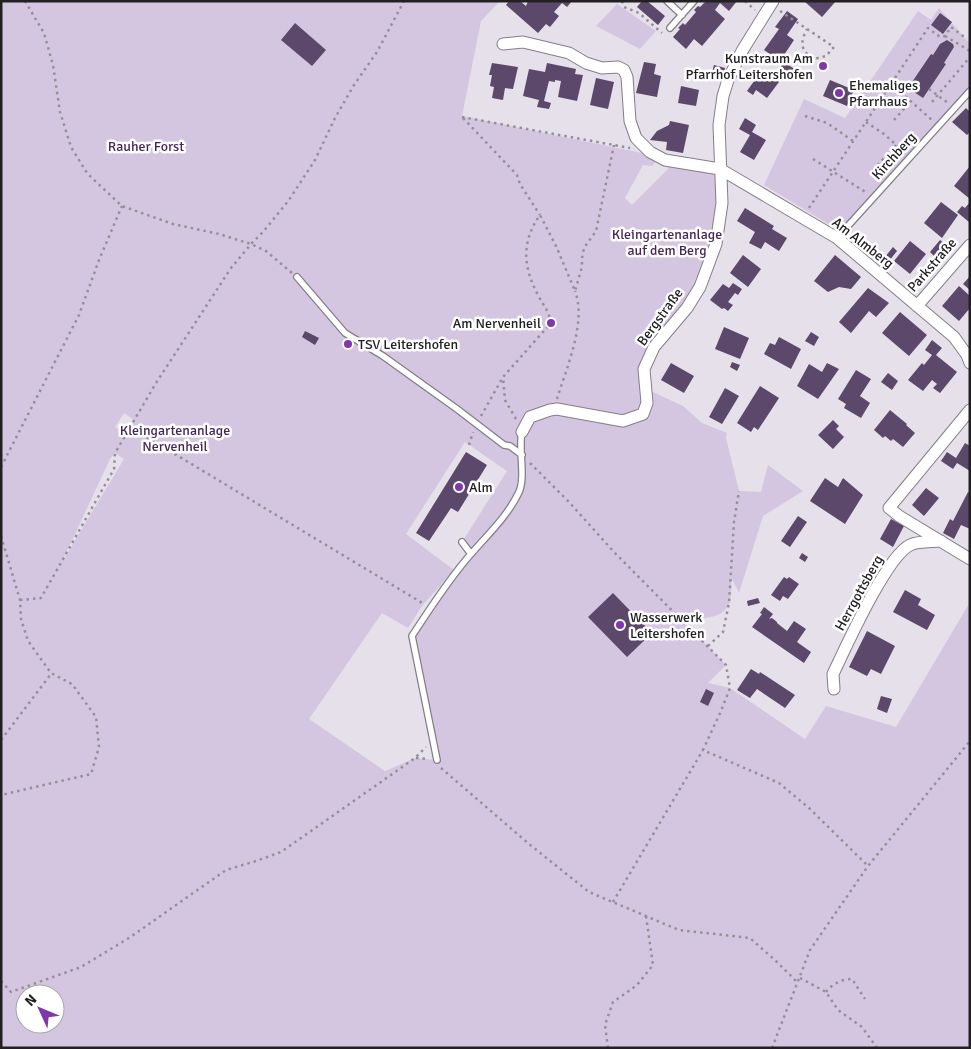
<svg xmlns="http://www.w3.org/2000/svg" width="971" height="1049" font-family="Signika,sans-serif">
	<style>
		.green { fill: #d4c6e0; fill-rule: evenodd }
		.building { fill: #5c486b }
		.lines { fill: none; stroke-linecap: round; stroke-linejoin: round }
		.lane-casing { stroke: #837e87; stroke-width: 8 }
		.street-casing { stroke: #837e87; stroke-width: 13 }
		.path { stroke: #949097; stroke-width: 2.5; stroke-dasharray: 2.5 4; stroke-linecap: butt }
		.lane { stroke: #fff; stroke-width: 5.5 }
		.street { stroke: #fff; stroke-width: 11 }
		.poi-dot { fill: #7f37aa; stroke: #fff; stroke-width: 2 }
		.labels { text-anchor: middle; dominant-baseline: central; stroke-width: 5; stroke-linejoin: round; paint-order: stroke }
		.poi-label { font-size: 14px; fill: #222023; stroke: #fff; text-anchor: start }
		.park-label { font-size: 14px; fill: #442658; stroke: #fff }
		.street-label { font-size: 14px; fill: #222023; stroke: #fff }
	</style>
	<rect width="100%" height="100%" fill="#e6e0ea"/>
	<!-- green -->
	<path class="green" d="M1 1H500L481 21 462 116 642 153 658 159 652 166 643 165 625 198 632 205 668 169 665 160 720 169 722 203 700 287 654 347 645 386 655 393 683 406 702 423 727 433 726 438 739 491 761 492 768 465 803 491 763 516 739 593 732 579C731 586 732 597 729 604 721 622 696 617 681 619L726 665 708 683 730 688 805 739 826 706 896 727 970 602V1048H1ZM124 413 134 420 126 433 115 427ZM465 442 507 471 462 542 471 554 412 636 436 760 415 758 385 771 309 719 382 613 408 628 422 606 454 570 406 534ZM115 453 124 459 62 562 110 459ZM25 994H55V1024H25Z
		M617 4 656 31 640 49 596 26Z
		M939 8 970 44V87L840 231 764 185 804 99 845 118 918 11 931 20Z"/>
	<!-- building -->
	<path class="building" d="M509 1H520L526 6 528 1H572L567 7 562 3 554 12 559 16 550 27 546 24 538 33 506 5Z
		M642 1H647L665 16 658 25 637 7Z
		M706 1H737L729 11 720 3 715 10 725 19 702 46 694 39 686 49 673 37 680 29 678 28 683 23 685 25 696 12 694 10 698 6 700 7Z
		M804 1H836L822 17Z
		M787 11 798 19 787 35 794 40 780 61 764 50 779 29 775 27Z
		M940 13 952 22 943 34 931 25Z
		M295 23 326 50 312 66 281 40Z
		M947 40 953 44 954 47 944 63 946 64 923 98 908 88 931 54 933 55 940 44Z
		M644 62 656 64 654 74 661 76 657 97 636 93Z
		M784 62 796 70 789 80 777 72Z
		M492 63 518 67 513 89 505 88 503 100 492 98 494 87 490 86 492 75H489Z
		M547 63 576 69 575 74 583 75 577 101 558 97 561 81 555 80V82L549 81 544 101 551 103 549 109 537 107 539 100 523 96 529 69 545 72Z
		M714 65 725 68 722 79 711 76Z
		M762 70 779 82 767 98 756 90 753 95 747 91Z
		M596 78 614 82 608 109 590 105Z
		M830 80 854 90 847 106 823 96Z
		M681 86 699 90 696 106 678 103Z
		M966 108 970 112V132L967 135 952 122Z
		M745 118 756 125 752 132 766 140 754 160 740 152 750 135 739 129Z
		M670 121 689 125 683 153 666 150 667 142 650 140 657 131 669 125Z
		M970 166V199L954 186Z
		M941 202 958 215 942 238 924 223Z
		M970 202V220L969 222 957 212 962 206 965 208Z
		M745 208 774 226 772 229 787 238 779 251 765 242 761 249 749 243 755 232 737 221Z
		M940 240 949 247 938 260 930 252Z
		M910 241 926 254 910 274 894 261Z
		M893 247 897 251 889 261 885 257Z
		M743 255 761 269 748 287 730 273Z
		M835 255 861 277 851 289 839 287 828 292 814 281Z
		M970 276V290L963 284Z
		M733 283 742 289 738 295 735 293 728 302 733 305 728 311 724 308 722 309 710 300 723 284 729 288Z
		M959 286 970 296V308L959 321 942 306Z
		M868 288 889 303 876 317 869 311 851 333 839 322Z
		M900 312 927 335 909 356 882 333Z
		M724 327 749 338 740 359 715 349Z
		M305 331 319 338 315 345 302 337Z
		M811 332 819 337 814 346 805 341Z
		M779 337 801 349 791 369 764 354 770 343 775 345Z
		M932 340 942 348 936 355 957 372 940 393 933 388 937 384 932 380 923 391 908 380 922 363 924 365 932 355 925 350Z
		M732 362 740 365 737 371 730 367Z
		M671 363 694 376 684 393 661 380Z
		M827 363 839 369 818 399 797 386 809 364 822 372Z
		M856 370 871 379 860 396 870 403 861 418 844 408 846 404 838 399Z
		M888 373 898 381 892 390 881 382Z
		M760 386 779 398 758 430 754 427 751 432 737 423Z
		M725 388 739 396 722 424 709 417Z
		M890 410 907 424 906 425 915 433 903 447 893 439 891 441 885 436 883 438 874 430Z
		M833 420 839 426 836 429 844 437 833 449 818 435Z
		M965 443 970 446V471L957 463 953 469 941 461 947 452 956 458Z
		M466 452 487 465 458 512 451 508 429 541 416 533Z
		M825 478 838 487 843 478 863 495 845 524 810 501Z
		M926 488 939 498 924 516 912 505Z
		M968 492 970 493V529L961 525 954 539 943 533 950 519 953 521Z
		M798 516 807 522 790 547 781 541Z
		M891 519 904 526 893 547 880 539Z
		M802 553 808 557 805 562 799 558Z
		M784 577 787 579 789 577 799 584 788 599 783 596 780 601 771 595Z
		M905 590 921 599 918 605 935 615 927 630 893 612Z
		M855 592 863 597 856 608 849 603Z
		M613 593 652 633 627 657 588 617Z
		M758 598 760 603 748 606 747 601Z
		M764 607 773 614 769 619 772 618 777 622V623L787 631 794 621 806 629 797 642 811 652 804 663 752 627 762 614 760 613Z
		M867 631 895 646 881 674 871 669 867 676 849 667Z
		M751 669 759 674 760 672 795 695 785 708 757 689 750 698 737 690Z
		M706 689 714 693 708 706 700 702Z
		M881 696 892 699 887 713 877 709Z"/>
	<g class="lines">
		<defs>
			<path id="lane" d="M667 1 682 15
				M670 28 694 1
				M837 238 970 91
				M297 277 345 333 383 356 457 409 504 445 510 446 522 455
				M462 542 471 554
				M437 760 412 636C429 610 445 585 465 561 483 539 507 518 519 492 526 476 518 449 522 432"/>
			<path id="street" d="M503 44 523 42 569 53 586 63 602 68 618 67 624 70 627 77 630 121 636 138 650 152 665 160 720 169 803 218 837 238 954 337 967 355 970 363
				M917 306 970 245
				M970 410 889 508 899 516 970 559
				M522 432 530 417 550 410 557 409 623 421 643 414 647 403 644 369 654 347 687 308 700 287 716 244 722 203 719 125 723 96 728 80 742 51 773 1
				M834 689 833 674C846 647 886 557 910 545 918 541 932 542 941 541"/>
		</defs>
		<!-- lane casing -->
		<use href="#lane" class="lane-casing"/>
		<!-- street casing -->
		<use href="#street" class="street-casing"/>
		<!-- path -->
		<path class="path" d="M25 1 44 33 53 65 60 112 71 147 87 173 93 179 122 206 173 224 219 234 251 244 266 251 292 273
			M622 1 624 7 639 13 662 33
			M745 1 755 10
			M780 11 834 47 826 56 814 59C800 51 800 42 807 29
			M945 36 970 51
			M893 82 896 84 897 89 933 121
			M889 88 892 90 897 89
			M929 89 948 103
			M932 102 970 57
			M805 116 827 123 853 141
			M462 117 630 148
			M463 118 517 175 520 184 540 215
			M894 120 911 101
			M866 122 884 134 904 152
			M813 159 867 193
			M873 170 896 145
			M809 208 928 28 940 37 945 36 951 27 967 39
			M557 399C566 369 587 322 575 291
			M481 416 503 377
			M516 419 505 400 503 377 551 323C549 311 543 305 538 295 523 267 521 242 540 215L556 246 575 291 582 267V258L584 248 596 231 614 145
			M130 427 424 604
			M469 445 473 432
			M530 463 568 501 614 552 726 665 730 688 721 711 703 750 779 783 809 808 868 866
			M1 467 79 315 99 260 122 206
			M1 536 20 600 21 619 28 641 51 673 72 684 96 717 99 747 91 774 1 795
			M20 600 41 598 114 469 115 453 156 383 231 268 251 244 263 232 289 200 315 160 335 118 354 85 377 52 404 1
			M708 646 723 632 729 603 734 522 739 491
			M1 740 51 674
			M416 758 428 759
			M441 768 529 844 589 892 679 930 750 938 777 962 798 983
			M613 902 703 750
			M800 978 826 992 838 1010 862 1027 877 1048
			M1 981 11 992 81 967 129 938 226 870 256 861 281 852 415 758 426 747
			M826 992C832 984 842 979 852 979L865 999
			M608 1048 605 1025 613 1002 637 985 653 965 646 916
			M772 1048 810 950 868 866 970 741"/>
		<!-- lane -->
		<use href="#lane" class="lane"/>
		<!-- street -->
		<use href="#street" class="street"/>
	</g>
	<!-- markers -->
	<g class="poi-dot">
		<circle cx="823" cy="66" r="5"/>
		<circle cx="839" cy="93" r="5"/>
		<circle cx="551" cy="323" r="5"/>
		<circle cx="348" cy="344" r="5"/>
		<circle cx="459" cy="487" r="5"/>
		<circle cx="620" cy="625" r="5"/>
	</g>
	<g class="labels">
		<!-- poi labels -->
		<g class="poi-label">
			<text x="813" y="58" text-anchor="end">Kunstraum Am<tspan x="813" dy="16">Pfarrhof Leitershofen</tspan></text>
			<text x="849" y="85">Ehemaliges<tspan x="849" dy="16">Pfarrhaus</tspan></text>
			<text x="541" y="323" text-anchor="end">Am Nervenheil</text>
			<text x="358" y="344">TSV Leitershofen</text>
			<text x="469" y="487">Alm</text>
			<text x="630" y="617">Wasserwerk<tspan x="630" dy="16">Leitershofen</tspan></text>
		</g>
		<!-- park labels -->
		<g class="park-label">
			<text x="146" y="146">Rauher Forst</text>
			<text x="667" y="234">Kleingartenanlage<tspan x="667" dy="16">auf dem Berg</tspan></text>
			<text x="175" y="430">Kleingartenanlage<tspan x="175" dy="16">Nervenheil</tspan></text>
		</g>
		<!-- street labels -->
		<g class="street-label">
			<text transform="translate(894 156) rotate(-48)">Kirchberg</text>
			<text transform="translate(863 243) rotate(38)">Am Almberg</text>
			<text transform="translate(932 265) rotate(-49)">Parkstraße</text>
			<text transform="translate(660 317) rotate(-54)">Bergstraße</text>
			<text transform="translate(859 593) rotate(-61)">Herrgottsberg</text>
		</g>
	</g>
	<!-- border -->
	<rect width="971" height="1049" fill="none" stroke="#222023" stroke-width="5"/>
	<!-- north arrow -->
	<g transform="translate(40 1009) rotate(314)"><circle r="24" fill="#ffffff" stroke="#a7a6a7"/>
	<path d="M0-4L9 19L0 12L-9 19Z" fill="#7f37aa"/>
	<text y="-8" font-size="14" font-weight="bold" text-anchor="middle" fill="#222023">N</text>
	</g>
</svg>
